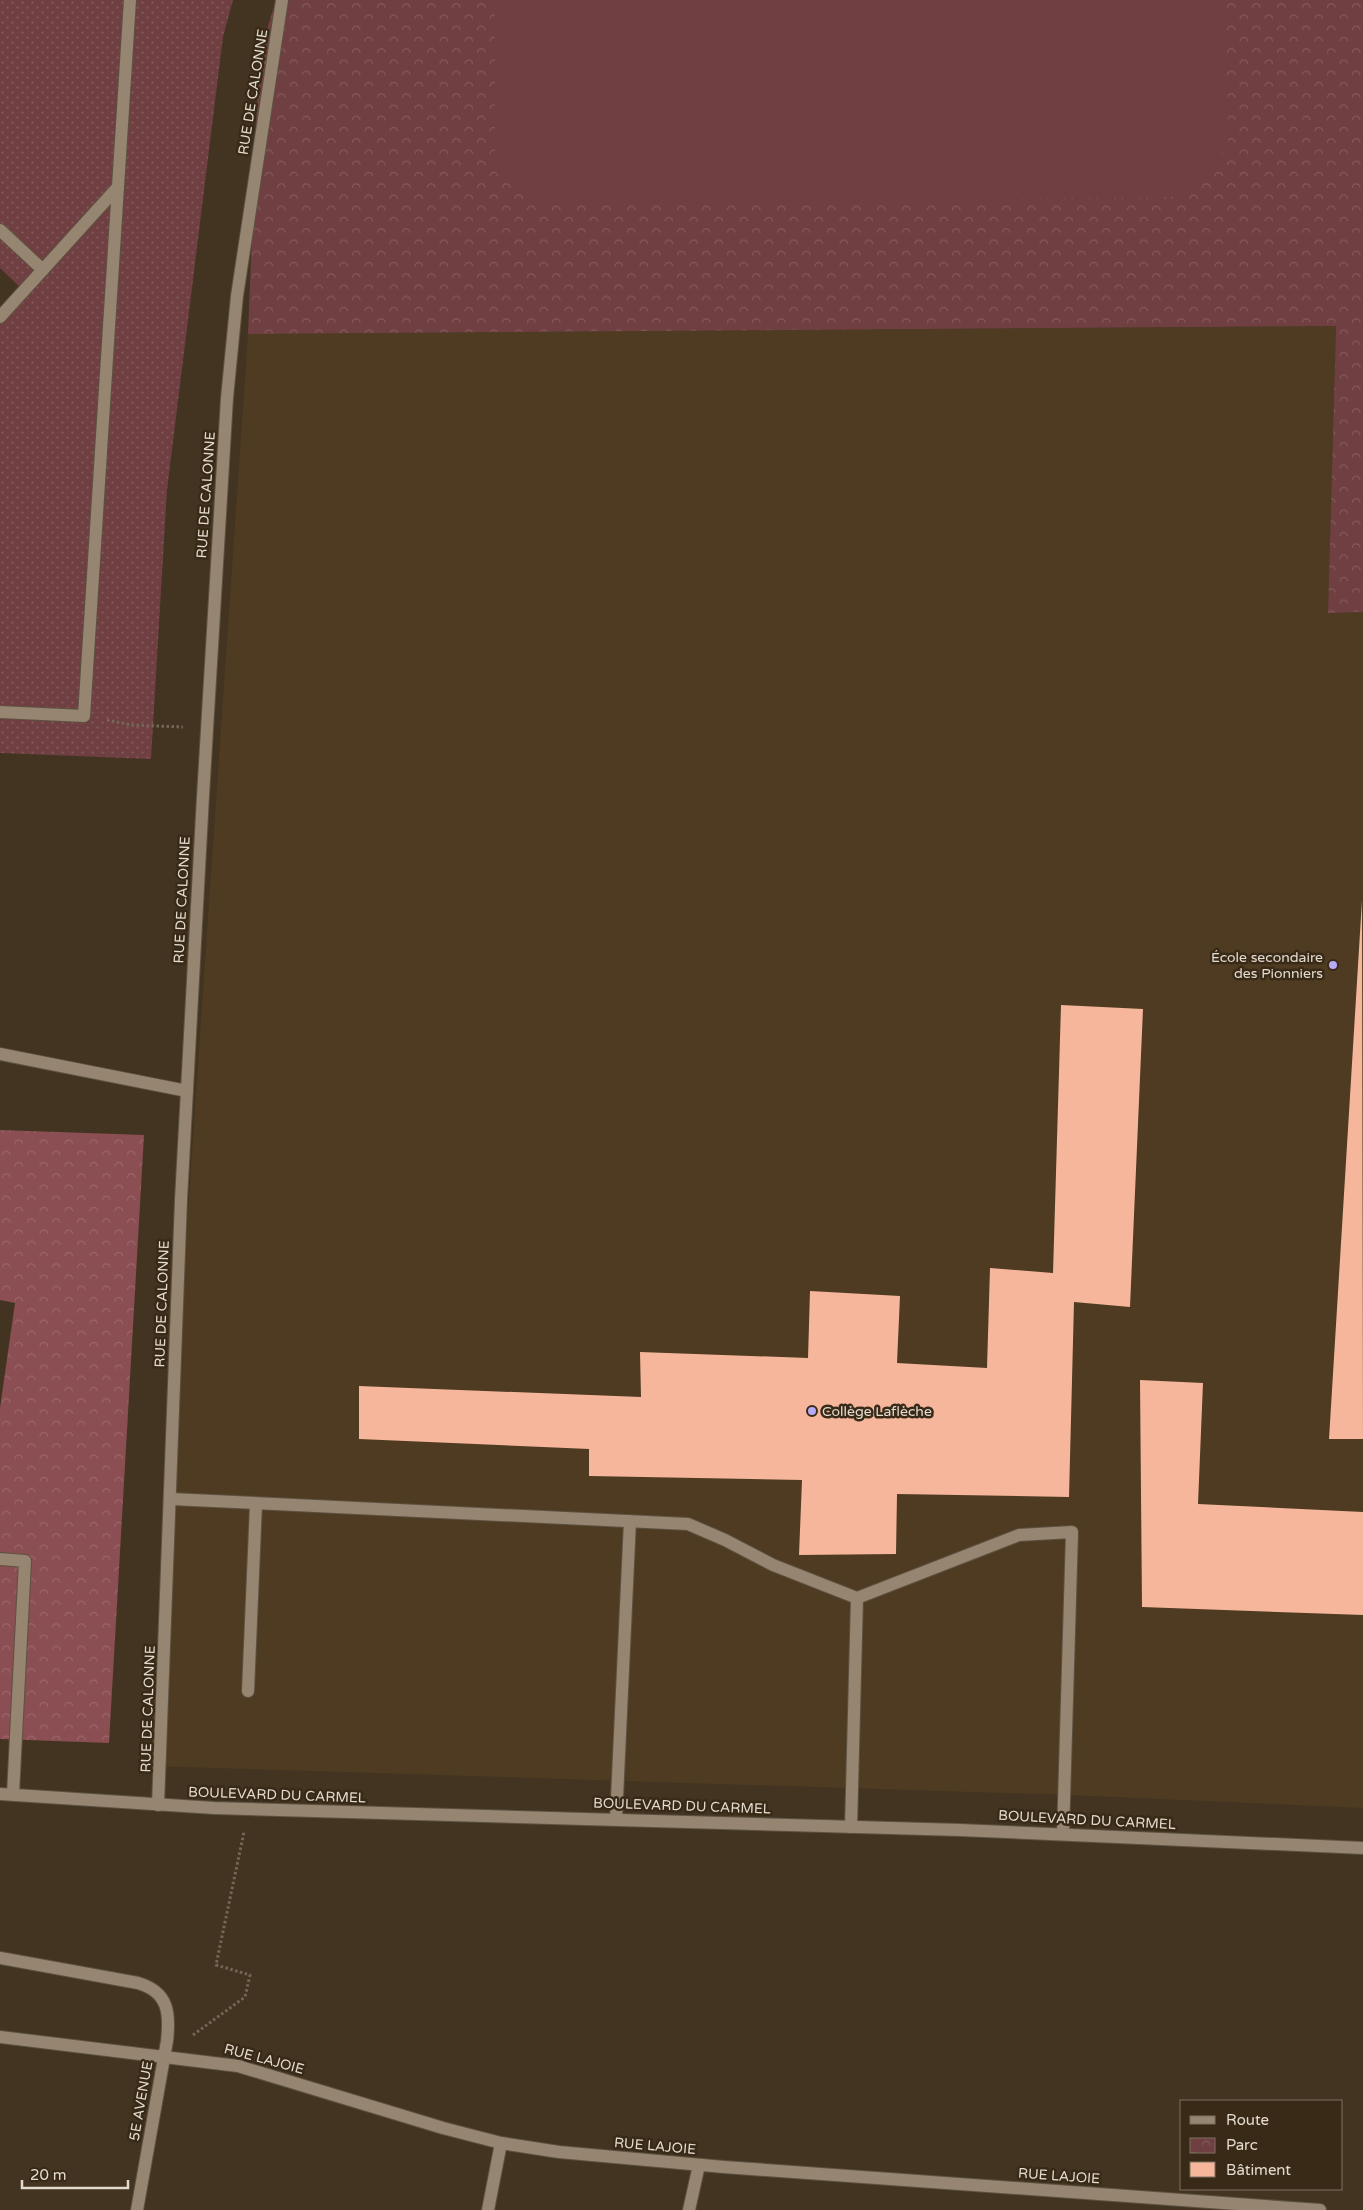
<svg xmlns="http://www.w3.org/2000/svg" width="1363" height="2210" font-family="'Varela Round',sans-serif">
	<style>
		.built { fill: #4e3b22 }
		.grass { fill: url(#grass-dots) }
		.forest { fill: url(#forest-crowns) }
		.park { fill: url(#park-crowns) }
		.pitch { fill: #6f3f42 }
		.building { fill: #f5b69b }
		.lines { fill: none; stroke-linecap: round; stroke-linejoin: round }
		.lane-casing { stroke: #5d5140; stroke-width: 14 }
		.street-casing { stroke: #5d5140; stroke-width: 14 }
		.secondary-casing { stroke: #5d5140; stroke-width: 14 }
		.path { stroke: #746757; stroke-width: 3; stroke-dasharray: 2.5 2.5; stroke-linecap: butt }
		.lane { stroke: #968570; stroke-width: 12 }
		.street { stroke: #968570; stroke-width: 12 }
		.secondary { stroke: #968570; stroke-width: 12 }
		.poi-dot { fill: #b7abf8; stroke: #382a17; stroke-width: 2 }
		.labels { text-anchor: middle; dominant-baseline: central; stroke-width: 5; stroke-linejoin: round; paint-order: stroke }
		.street-label { font-size: 14px; fill: #e4dbcf; stroke: #382a17 }
		.poi-label { font-size: 14px; fill: #e4dbcf; stroke: #382a17; text-anchor: end }
	</style>
	<defs>
		<pattern id="grass-dots" width="8" height="8" patternUnits="userSpaceOnUse" patternTransform="scale(1.25)"><rect width="8" height="8" fill="#6f3f42"/><path d="M2 2h.1M6 6h.1" fill="none" stroke="#835a5c" stroke-width="1.8" stroke-linecap="round"/></pattern>
		<pattern id="forest-crowns" width="20" height="18" patternUnits="userSpaceOnUse" patternTransform="scale(1.25)"><rect width="20" height="18" fill="#8b4e52"/><path d="M2 6a3 3 0 1 1 6 0M12 15a3 3 0 1 1 6 0" fill="none" stroke="#9b676a"/></pattern>
		<pattern id="park-crowns" width="20" height="18" patternUnits="userSpaceOnUse" patternTransform="scale(1.25)"><rect width="20" height="18" fill="#6f3f42"/><path d="M2 6a3 3 0 1 1 6 0M12 15a3 3 0 1 1 6 0" fill="none" stroke="#835a5c"/></pattern>
	</defs>
	<rect width="100%" height="100%" fill="#423421"/>
	<!-- built -->
	<path class="built" d="M1336 326 1328 613 1363 612V1808L1069 1795 150 1766 248 334Z"/>
	<!-- grass -->
	<path class="grass" d="M0 0H233L223 37 167 490 151 759 0 753V318L26 293 0 268Z"/>
	<!-- forest -->
	<path class="forest" d="M0 1130 144 1135 109 1743 0 1739V1408L15 1303 0 1300Z"/>
	<!-- park -->
	<path class="park" d="M276 0H1363V612L1328 613 1336 326 248 334 259 55Z"/>
	<!-- pitch -->
	<path class="pitch" d="M495 0H1226L1228 147 1178 197 540 203 495 159Z"/>
	<!-- building -->
	<path class="building" d="M1362 900 1363 1439H1329Z
		M1061 1005 1143 1009 1130 1307 1074 1302 1069 1497 897 1494 896 1554 799 1555 802 1480 589 1476V1449L359 1439V1386L641 1397 640 1352 808 1358 810 1291 900 1296 897 1363 987 1368 990 1268 1053 1273Z
		M1140 1380 1203 1383 1198 1504 1363 1512V1615L1142 1607Z"/>
	<g class="lines">
		<defs>
			<path id="lane" d="M0 230 43 270
				M0 317 117 188
				M0 712 84 716 130 0
				M0 1054 187 1091
				M171 1499 688 1524 725 1540 773 1565 857 1598 1019 1535 1072 1532 1063 1834
				M0 1559 25 1561 13 1794
				M248 1691 256 1504
				M616 1819 630 1521
				M851 1827 857 1598
				M689 2210 699 2165"/>
			<path id="street" d="M158 1805 181 1200 203 796 227 398 237 296 282 0
				M0 1958 138 1983C169 1992 170 2014 167 2041L137 2210
				M0 2037 238 2066 443 2128 501 2143 559 2152 724 2167 1320 2210
				M488 2210 501 2143"/>
			<path id="secondary" d="M0 1794 214 1808 960 1830 1363 1848"/>
		</defs>
		<!-- lane casing -->
		<use href="#lane" class="lane-casing"/>
		<!-- street casing -->
		<use href="#street" class="street-casing"/>
		<!-- secondary casing -->
		<use href="#secondary" class="secondary-casing"/>
		<!-- path -->
		<path class="path" d="M107 720 132 725 183 727
			M193 2035 245 1997 250 1975 216 1965 244 1832"/>
		<!-- lane -->
		<use href="#lane" class="lane"/>
		<!-- street -->
		<use href="#street" class="street"/>
		<!-- secondary -->
		<use href="#secondary" class="secondary"/>
	</g>
	<!-- markers -->
	<g class="poi-dot">
		<circle cx="1333" cy="965" r="5"/>
		<circle cx="812" cy="1411" r="5"/>
	</g>
	<g class="labels">
		<!-- street labels -->
		<g class="street-label">
			<text transform="translate(253 92) rotate(-81)">RUE DE CALONNE</text>
			<text transform="translate(206 495) rotate(-86)">RUE DE CALONNE</text>
			<text transform="translate(182 900) rotate(-87)">RUE DE CALONNE</text>
			<text transform="translate(162 1304) rotate(-88)">RUE DE CALONNE</text>
			<text transform="translate(148 1709) rotate(-88)">RUE DE CALONNE</text>
			<text transform="translate(277 1795) rotate(2)">BOULEVARD DU CARMEL</text>
			<text transform="translate(682 1806) rotate(2)">BOULEVARD DU CARMEL</text>
			<text transform="translate(1087 1820) rotate(3)">BOULEVARD DU CARMEL</text>
			<text transform="translate(264 2059) rotate(15)">RUE LAJOIE</text>
			<text transform="translate(141 2101) rotate(-80)">5E AVENUE</text>
			<text transform="translate(655 2146) rotate(5)">RUE LAJOIE</text>
			<text transform="translate(1059 2176) rotate(4)">RUE LAJOIE</text>
		</g>
		<!-- poi labels -->
		<g class="poi-label">
			<text x="1323" y="957">École secondaire<tspan x="1323" dy="16">des Pionniers</tspan></text>
			<text x="822" y="1411" text-anchor="start">Collège Laflèche</text>
		</g>
	</g>
	<!-- legend -->
	<rect x="1180" y="2100" width="162" height="90" fill="#382a17" stroke="#7d7161"/>
	<rect x="1190" y="2116" width="25" height="8" fill="#968570" stroke="#7d7161"/>
	<text x="1226" y="2125" font-size="15" fill="#e4dbcf">Route</text>
	<rect x="1190" y="2138" width="25" height="15" fill="url(#park-crowns)" stroke="#7d7161"/>
	<text x="1226" y="2150" font-size="15" fill="#e4dbcf">Parc</text>
	<rect x="1190" y="2162" width="25" height="15" fill="#f5b69b" stroke="#7d7161"/>
	<text x="1226" y="2175" font-size="15" fill="#e4dbcf">Bâtiment</text>
	<!-- scale -->
	<path d="M22 2180v8h106v-8" fill="none" stroke="#e4dbcf" stroke-width="2.5"/>
	<text x="30" y="2180" font-size="15" fill="#e4dbcf" stroke="#382a17" stroke-width="4" paint-order="stroke">20 m</text>
</svg>
